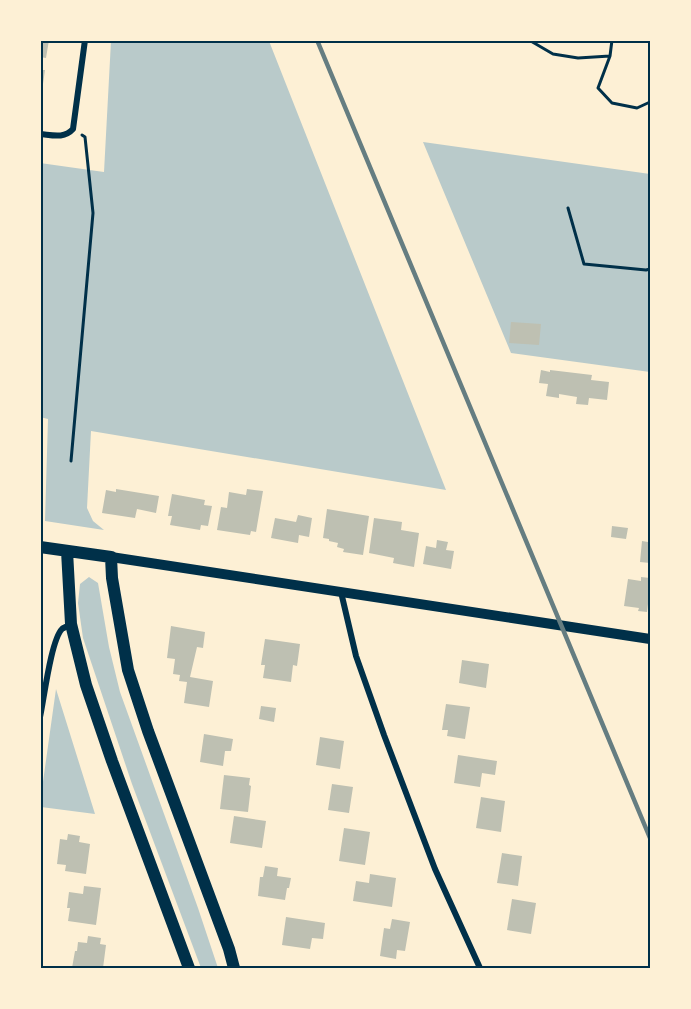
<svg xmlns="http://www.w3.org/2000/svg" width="691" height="1009" font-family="Inter,sans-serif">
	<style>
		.green { fill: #b9caca }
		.building { fill: #bec0b2 }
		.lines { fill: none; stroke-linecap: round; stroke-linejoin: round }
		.path { stroke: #003049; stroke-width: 3 }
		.minor { stroke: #003049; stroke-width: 6 }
		.tertiary { stroke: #003049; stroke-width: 10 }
		.secondary { stroke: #003049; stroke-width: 12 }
		.rail { stroke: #657d81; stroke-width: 4.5 }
		.neatline { fill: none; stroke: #003049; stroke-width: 2 }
	</style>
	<rect width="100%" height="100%" fill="#fdf0d5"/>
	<!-- green -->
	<path class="green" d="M111 41H269L446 490 91 431 87 508 93 521 104 530 45 521 48 419 40 417V163L104 172Z
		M423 142 650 174V372L511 353Z
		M89 577 98 583 109 647 120 692 198 908 218 968H201L132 784 83 638 78 603 80 584Z
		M56 689 95 814 41 807V796Z"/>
	<!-- building -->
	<path class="building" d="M40 40H49L46 58 40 57Z
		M40 70H45L42 91H40Z
		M511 322 541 324 539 345 509 343Z
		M541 370 550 372V370L592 375 591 380 609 382 607 400 589 398 588 405 576 404 577 397 559 394V398L546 396 548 384 539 383Z
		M116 489 159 496 156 513 137 509 135 518 102 513 106 490 116 492Z
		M247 489 263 491 256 532 251 531 250 535 217 530 221 507 227 508 229 492 246 495Z
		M172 494 205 500 204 505 212 506 208 526 201 525 200 530 170 525 172 516H168Z
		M327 509 369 516 363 555 343 552 344 549 337 547 338 543 329 541V539L323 538Z
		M298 515 312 518 309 537 299 535 298 543 271 538 275 518 296 522Z
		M374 518 402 522 401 530 419 533 414 567 393 563 394 558 369 553Z
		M612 526 628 528 626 539 611 537Z
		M649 536H650V563L640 562 642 541 648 542Z
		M437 540 448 542 446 550 454 551 451 569 423 564 426 546 436 548Z
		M641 577 650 578V605L648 604 647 612 638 611 639 608 624 606 628 579 641 581Z
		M171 626 205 632 203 648 197 647 190 677 213 681 209 707 184 703 187 682 179 681 180 675 173 674 175 659 167 658Z
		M265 639 300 644 297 666 293 665 291 682 263 678 265 665H261Z
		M462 660 489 664 486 688 459 683Z
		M446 704 470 707 465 739 447 736 448 730H442Z
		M261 706 276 708 274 722 259 719Z
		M204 734 233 739 231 751H225L223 766 200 762Z
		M320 737 344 741 340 769 316 765Z
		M458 755 497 761 495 775 482 773 480 787 454 783Z
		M224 775 250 778 249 785 251 786 248 812 220 809Z
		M332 784 353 787 349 813 328 810Z
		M481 797 505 801 501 832 476 828Z
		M234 816 266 821 262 848 230 843Z
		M344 828 370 832 365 865 339 861Z
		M68 834 80 836 79 842 90 844 86 874 65 871 66 865 57 864 60 839 67 840Z
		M502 853 522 856 518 886 497 883Z
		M265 866 278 868 277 876 291 878 289 888H287L285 900 258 896 260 877H263Z
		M370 874 396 878 392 907 353 901 356 881 369 883Z
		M84 886 101 888 96 925 68 921 70 908H67L69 892 83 894Z
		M512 899 536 903 531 934 507 930Z
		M286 917 325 923 323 939 312 938 310 949 282 945Z
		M392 919 410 922 405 951 397 950 396 959 380 956 384 928 390 929Z
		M88 936 101 938 100 944 106 945 103 968H72L75 951H77L78 942 87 943Z"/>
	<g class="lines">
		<!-- path -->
		<path class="path" d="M529 40 553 54 578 58 610 56 612 40
			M610 56 598 88 612 103 637 108 650 102
			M568 208 584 264 646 270 650 269
			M71 461 93 213 85 137 82 135"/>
		<!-- minor -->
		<path class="minor" d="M40 134C52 135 64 139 73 129L85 40
			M341 592 356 656 384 735 435 869 480 968
			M40 717C44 699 51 640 62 629 63 628 70 625 71 624"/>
		<!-- tertiary -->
		<path class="tertiary" d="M111 557 650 639"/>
		<!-- secondary -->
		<path class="secondary" d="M40 547 111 557 112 578 128 670 148 731 229 949 234 968
			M67 551 71 624 86 685 112 761 189 968"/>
		<!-- rail -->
		<path class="rail" d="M317 40 650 838"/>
	</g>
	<!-- border -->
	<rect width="691" height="1009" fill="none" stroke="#fdf0d5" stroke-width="84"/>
	<rect x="42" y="42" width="607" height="925" class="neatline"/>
</svg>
